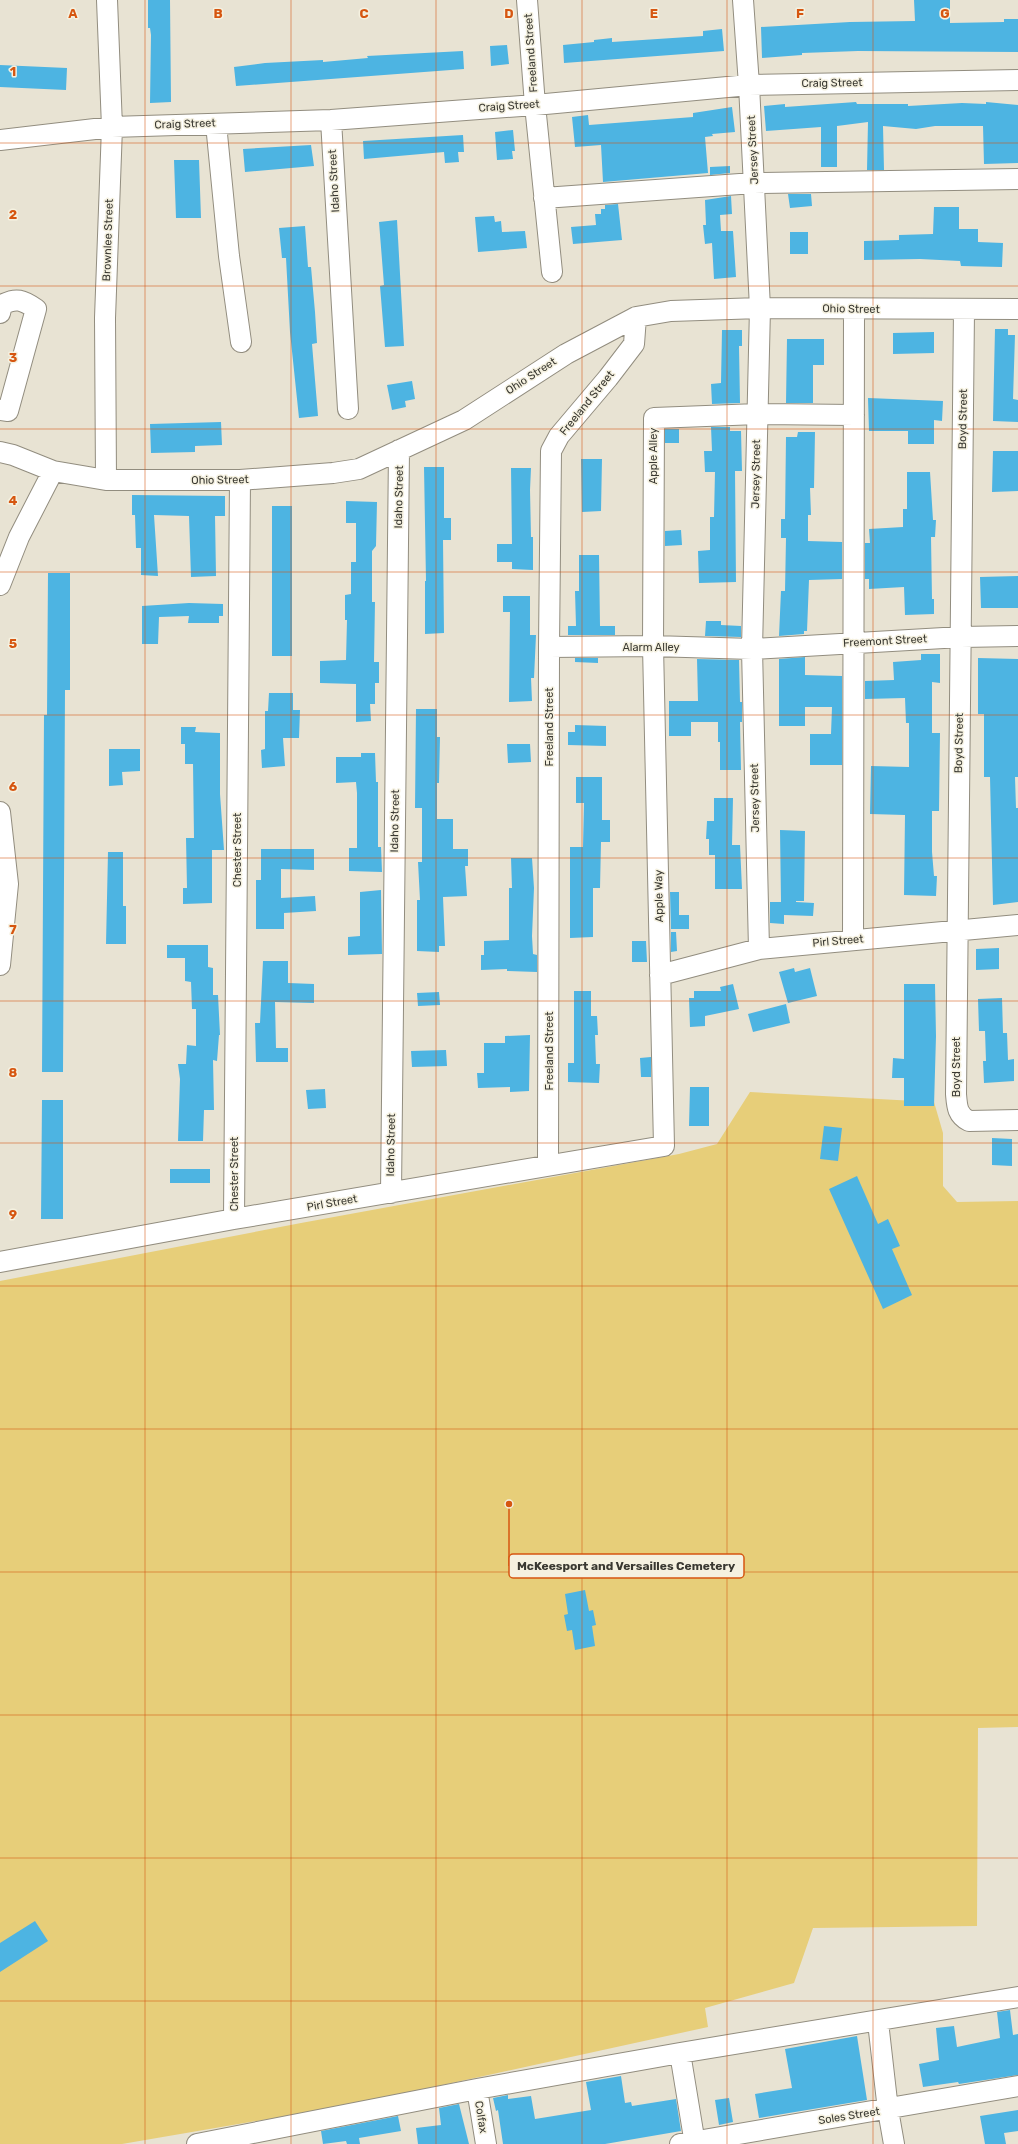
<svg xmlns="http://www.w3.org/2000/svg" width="1018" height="2144" font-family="Rubik,sans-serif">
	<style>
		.green { fill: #e7ce79 }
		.building { fill: #4db4e2 }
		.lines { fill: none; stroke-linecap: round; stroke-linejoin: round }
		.minor-casing { stroke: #928d7f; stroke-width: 22 }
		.minor { stroke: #fff; stroke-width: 20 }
		.grid { fill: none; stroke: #d65610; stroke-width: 1; stroke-opacity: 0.55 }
		.labels { text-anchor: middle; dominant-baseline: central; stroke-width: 3; stroke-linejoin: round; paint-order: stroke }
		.street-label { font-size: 11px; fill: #393831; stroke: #f5f1e0 }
		.grid-label { font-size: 13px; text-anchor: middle; font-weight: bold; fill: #d65610; stroke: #f5f1e0; stroke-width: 3; stroke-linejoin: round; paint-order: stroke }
		.leader { fill: none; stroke: #d65610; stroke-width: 1.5 }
		.callout-dot { fill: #d65610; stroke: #f5f1e0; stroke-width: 1.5 }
		.callout { fill: #f5f1e0; stroke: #d65610; stroke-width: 1.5 }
		.callout-label { font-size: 12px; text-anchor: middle; font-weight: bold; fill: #393831 }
	</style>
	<rect width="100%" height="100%" fill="#e8e3d3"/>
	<!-- green -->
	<path class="green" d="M750 1092 934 1102 943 1133V1186L957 1202 1018 1201V1727L978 1728 977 1926 813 1928 794 1983 705 2008 708 2027 356 2104 122 2144H0V1281L301 1223 679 1154 717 1144Z"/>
	<!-- building -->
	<path class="building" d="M148 0H170L171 102 150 103 151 35 150 28H148Z
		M914 0H950V23L1004 22V19H1018V52L858 51 802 53V55L762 58 761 27 850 22 915 21Z
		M722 29 724 51 564 63 563 45 594 42V40L612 38V42L703 36V31Z
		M507 45 509 64 491 66 490 46Z
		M463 51 464 69 236 86 234 67 265 63 323 60V62L368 58 367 56Z
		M0 65 67 68 66 90 0 87Z
		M856 102 857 104H908V106L962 103 986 104V102L1018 105V163L984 164 983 126H935L916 129 883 126 884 170H867L868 122 837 126V167H821V127L766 131 764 106 785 104V107Z
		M732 107 735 132 712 134 713 136 705 137 708 173 603 182 601 145 575 147 572 117 588 115 589 125 693 117V113Z
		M513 130 515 151H512L513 159 497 160 495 132Z
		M463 135 464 152H458L459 162 445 163 444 152 364 159 363 141Z
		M311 145 314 166 245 172 243 149Z
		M174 160H199L201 218H176Z
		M730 166V173L710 175V167Z
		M788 194H811L812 206 790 208Z
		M731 196 732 214 720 215 721 231H733L736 277 714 279 712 243 705 244 703 225H706L705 200Z
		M618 204 622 240 573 244 571 227 596 225 595 214H601V209H605V205Z
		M934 207H959V229H978V242L1003 243 1002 267 961 266 960 261 920 259 864 260V241L899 240V235L933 234Z
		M494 216 495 222 501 221 502 232 525 231 527 248 478 252 475 217Z
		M397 220 404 346 385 347 380 286 384 285 379 222Z
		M305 226 308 267H311L315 312 317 343 312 344 318 416 299 418 290 332 286 258H282L279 228Z
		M790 232H808V254H790Z
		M995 329H1008V335H1015L1013 399 1018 400V422L993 421Z
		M722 330H742V346H739L740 403 712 404 711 384 721 383Z
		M934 332V353L893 354V333Z
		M787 339H824V365H813V403H786Z
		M412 381 415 399 405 401 406 407 392 410 387 385Z
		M868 398 943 401 942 421 934 420V444H908V431H869Z
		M221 422 222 445 195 446V452L151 453 150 424Z
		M711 427H730V431H741L742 471H735L736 582 699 583 698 551 710 550V517H714L715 472H705L704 451H712Z
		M665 429H679V443H665Z
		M798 432H815L814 488H810L811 515H808V541L842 542V579L809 580 807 631H804V634L779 636 781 591H785L786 538H781V519H785L786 437H797Z
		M993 451H1018V491L992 492Z
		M581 459H602L601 511 582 512Z
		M424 467H444V518H451V540H443L444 633 425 634V581H426Z
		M511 468H531L530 490 531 537H533V570L512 569V562H497V544H512Z
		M907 472H930L933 520H936L935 537H931L932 599H934V614L905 615 904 587 869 589V579H865V543H870L869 529 903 527V509H907Z
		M132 495 225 496V516H215L216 576 191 577 189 516 154 515 158 576 141 575V548H136L135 515H132Z
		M346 501 377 502 376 546 372 551V602H375L374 662H379V683H375V704H370L371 721 356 722V684L320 683V661L346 660 347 620H345V595L351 594V562H356V523H346Z
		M272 506H292V656H272Z
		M681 530 682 545 665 546V531Z
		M579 555H599L600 626H615V635H568V626H576L575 591H579Z
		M48 573H70V690H65L63 1072H42L44 715H47Z
		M1018 576V608H981L980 577Z
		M503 596H530V635H536L534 678H531L532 701 509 702 510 612H503Z
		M189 603 223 604V616H219V623H188L189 616 159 617 158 644H142V606Z
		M706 621H721V625L741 626V637L705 636Z
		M921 654H940V683L932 682V733H940L939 811H932V852L934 876H937L936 896 904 895 905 815 870 814 871 766 909 767V723H906L905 698 865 699V681L894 680 893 662 921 660Z
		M805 657V675L842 676V765H810V734H831L832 707H805V726H779V659Z
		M575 658H598V663L575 662Z
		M978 658 1018 659V777H1015L1016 808H1018V902L993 905 990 777H984V714H978Z
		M697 659 739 660 740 702H742V722H740L741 770H720V742H718V722H691V736H669V701H698Z
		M269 693H293V710H300L299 738H283L285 766 262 768 261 750 265 749V711H268Z
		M416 709H437V737H440L439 783H437V819H453V849H468V866H465L467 896 443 897 445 946H439V952L417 951V900H420L418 862H422V808H415Z
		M575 725 606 726V746L568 745V732H575Z
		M181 727H196L195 732 220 733V794L224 850H212V903L183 904V888H187L186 838H194L193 764H185V744H181Z
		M507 744H530L531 762 508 763Z
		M109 749H140V771L122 772 123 785 109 786Z
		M361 753H375L376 782H378V847H381L382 872 349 871V848H357V793L356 782 336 783V757H361Z
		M576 777H602V820H610V842H601L600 888H593V937L570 938V847H583L584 803H576Z
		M714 798H733L732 845H740L742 889H715V855H709V839H706L707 821H714Z
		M780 830 805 831 804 901H796V902L814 903 813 916 784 915V924L770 923V902H781Z
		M261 849H314V870L281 869V898L315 896 316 911 284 913V929H256V880H261Z
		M108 852H123V906H126V944H106Z
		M511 858H532L534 888 532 936 533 954 537 955V972L507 971V969L481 970V955H484V941L509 940V888H512Z
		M381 890 382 954 348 955V937L360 936V892Z
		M670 892H679V915H689V929H671Z
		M671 932H676L677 951 671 952Z
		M632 941H646L647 962H632Z
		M167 945H208V967L213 968V995H218L220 1035H219L217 1061 213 1060 214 1110H204L203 1141H178L180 1079 178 1064H186L187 1045 196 1046V1009H192L191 982 185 981V958H167Z
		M999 948V969L976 970V949Z
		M263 961H288V983L314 984V1003L275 1002 276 1048H288V1062H256L255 1023H260Z
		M794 968 795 972 810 968 817 996 788 1003 779 972Z
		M733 984 739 1009 705 1016V1026L690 1027 689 998H694V991H721L720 987Z
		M904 984H935L936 1036 934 1106H904V1078H892L893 1058 904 1059Z
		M574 991H591V1016H597L598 1035H595L596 1064H600L599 1083 568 1082V1063H574Z
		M439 992 440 1005 418 1006 417 993Z
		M1002 998 1003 1033H1007L1008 1060 1014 1059V1081L984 1083 983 1061H986L985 1031H979L978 999Z
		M786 1004 790 1023 753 1032 748 1014Z
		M530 1035 529 1091 510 1092V1087L478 1088 477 1073H484V1043H505V1036Z
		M446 1050 447 1066 412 1067 411 1051Z
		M651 1057V1077H641L640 1058Z
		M690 1087H709V1126H689Z
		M325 1089 326 1108 308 1109 306 1090Z
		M42 1100H63V1219H41Z
		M824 1126 842 1128 838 1161 820 1159Z
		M992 1138 1012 1139V1166L992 1165Z
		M170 1169H210V1183H170Z
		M857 1176 878 1224 888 1219 900 1246 892 1249 912 1295 883 1309 829 1189Z
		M585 1590 589 1611 593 1610 596 1625 592 1626 595 1646 575 1650 572 1630 567 1631 564 1615 568 1614 565 1594Z
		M35 1921 48 1941 0 1972V1943Z
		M1010 2010 1013 2035 1018 2034V2075L959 2084 958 2082 923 2087 919 2064 939 2060 936 2028 954 2026 957 2047 1000 2038 997 2012Z
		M857 2036 867 2100 759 2118 755 2094 792 2088 785 2049Z
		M621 2076 625 2103 631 2102 632 2106 676 2099 681 2131 605 2144H503L498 2110 496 2111 493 2098 508 2095V2099L531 2096 535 2119 591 2110 586 2082Z
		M729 2098 733 2122 719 2125 715 2100Z
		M459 2104 469 2144H418L416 2128 441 2125 439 2108Z
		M1018 2110V2131L1004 2133 1006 2144H985L980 2116Z
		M398 2116 401 2131 359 2138 360 2144H347L346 2141 323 2144 321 2131Z"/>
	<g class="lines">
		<defs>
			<path id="minor" d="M527 0 535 105 552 272
				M743 0 749 85 760 308 752 649 759 949
				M331 120 348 409
				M216 124 229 256 241 342
				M0 140 112 127 331 120 535 105 749 85 1018 80
				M544 198 754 183 1018 179
				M964 310 956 1094C957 1106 957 1115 969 1121L1018 1120
				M0 313 2 305C16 297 23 300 36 309L8 411 0 410
				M0 452 13 455 53 471 106 480H240L333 473 359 469 464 420 566 354 636 317 671 311 760 308 1018 309
				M106 480 105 318 112 127 107 0
				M0 585 19 537 53 471
				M549 647 653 646 752 649 961 637 1018 636
				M0 812 8 884 0 965
				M853 940 854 309
				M660 975 759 949 1018 925
				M548 1165 549 647 551 451 559 436 608 378 634 344 636 317
				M391 1193 399 450
				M234 1219 240 480
				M0 1262 234 1219 664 1146 653 646 654 418 758 414 854 415
				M878 2022 888 2110 894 2144
				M680 2053 695 2144
				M477 2089 486 2144
				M197 2144 477 2089 680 2053 1018 1997
				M680 2144 1018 2086"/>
		</defs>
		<!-- minor casing -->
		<use href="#minor" class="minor-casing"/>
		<!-- minor -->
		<use href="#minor" class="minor"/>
	</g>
	<!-- grid -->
	<path class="grid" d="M145 0V2144M291 0V2144M436 0V2144M582 0V2144M727 0V2144M873 0V2144M0 143H1018M0 286H1018M0 429H1018M0 572H1018M0 715H1018M0 858H1018M0 1001H1018M0 1143H1018M0 1286H1018M0 1429H1018M0 1572H1018M0 1715H1018M0 1858H1018M0 2001H1018"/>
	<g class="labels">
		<!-- street labels -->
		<g class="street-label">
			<text transform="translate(531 53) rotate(-94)">Freeland Street</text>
			<text transform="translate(832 83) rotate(-1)">Craig Street</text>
			<text transform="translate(509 106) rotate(-4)">Craig Street</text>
			<text transform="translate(185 124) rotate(-2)">Craig Street</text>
			<text transform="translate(753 150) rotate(-93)">Jersey Street</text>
			<text transform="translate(334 181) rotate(-93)">Idaho Street</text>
			<text transform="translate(108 240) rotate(-88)">Brownlee Street</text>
			<text transform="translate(851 309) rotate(1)">Ohio Street</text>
			<text transform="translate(531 376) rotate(-33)">Ohio Street</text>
			<text transform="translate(587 403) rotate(-51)">Freeland Street</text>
			<text transform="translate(963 419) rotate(-89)">Boyd Street</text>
			<text transform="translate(653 456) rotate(-90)">Apple Alley</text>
			<text transform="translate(756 474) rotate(-89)">Jersey Street</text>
			<text transform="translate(220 480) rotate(-1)">Ohio Street</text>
			<text transform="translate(399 497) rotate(-89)">Idaho Street</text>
			<text transform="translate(885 641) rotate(-3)">Freemont Street</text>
			<text x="651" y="647">Alarm Alley</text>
			<text transform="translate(549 727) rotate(-90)">Freeland Street</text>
			<text transform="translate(959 743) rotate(-89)">Boyd Street</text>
			<text transform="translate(755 798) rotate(-91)">Jersey Street</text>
			<text transform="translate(395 821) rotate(-89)">Idaho Street</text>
			<text transform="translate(237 850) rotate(-90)">Chester Street</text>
			<text transform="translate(659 896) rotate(-91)">Apple Way</text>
			<text transform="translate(838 941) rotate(-5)">Pirl Street</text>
			<text transform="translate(549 1051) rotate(-90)">Freeland Street</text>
			<text transform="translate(956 1067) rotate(-90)">Boyd Street</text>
			<text transform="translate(391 1145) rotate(-89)">Idaho Street</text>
			<text transform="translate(234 1174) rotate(-90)">Chester Street</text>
			<text transform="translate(332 1203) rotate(-10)">Pirl Street</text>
			<text transform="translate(849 2116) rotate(-9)">Soles Street</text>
			<text transform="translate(481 2117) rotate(81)">Colfax</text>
		</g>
	</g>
	<g class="grid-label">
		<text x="73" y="18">A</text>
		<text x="218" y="18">B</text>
		<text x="364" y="18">C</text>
		<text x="509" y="18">D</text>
		<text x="654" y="18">E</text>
		<text x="800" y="18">F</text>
		<text x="945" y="18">G</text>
		<text x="13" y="76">1</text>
		<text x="13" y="219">2</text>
		<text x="13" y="362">3</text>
		<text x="13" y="505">4</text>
		<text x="13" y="648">5</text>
		<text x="13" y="791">6</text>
		<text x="13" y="934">7</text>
		<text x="13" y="1077">8</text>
		<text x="13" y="1219">9</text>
	</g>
	<!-- callouts -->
	<path class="leader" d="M509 1504L509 1566"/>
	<circle class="callout-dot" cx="509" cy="1504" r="4"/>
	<rect class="callout" x="509" y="1554" width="235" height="24" rx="4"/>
	<g class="callout-label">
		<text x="626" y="1570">McKeesport and Versailles Cemetery</text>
	</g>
</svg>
